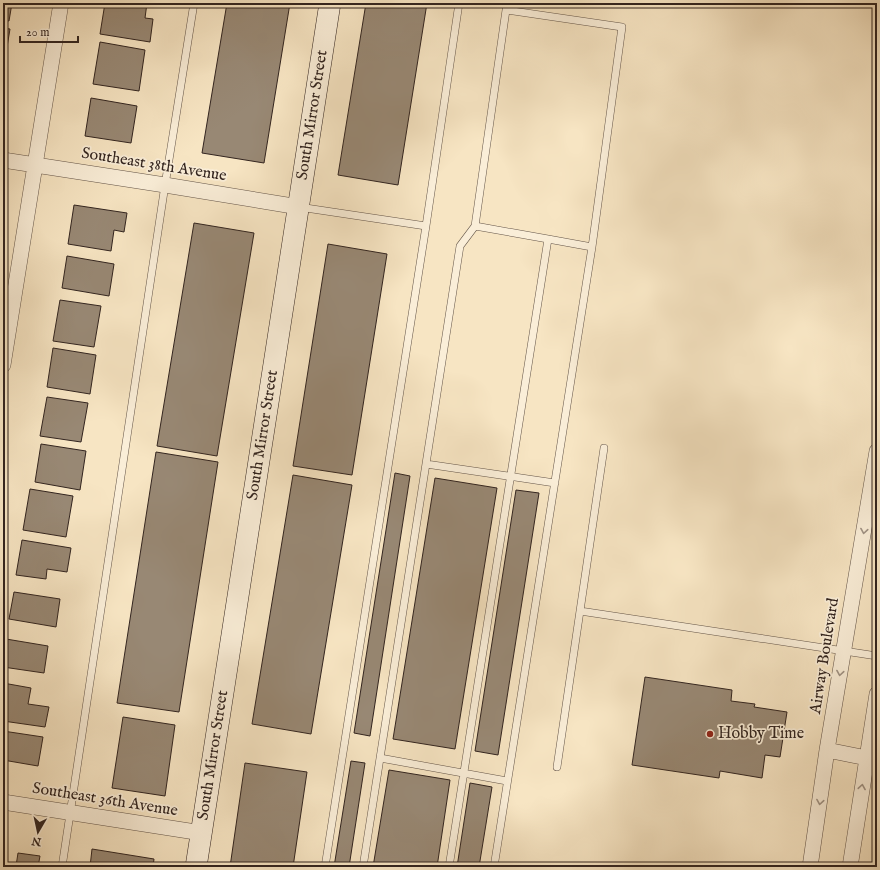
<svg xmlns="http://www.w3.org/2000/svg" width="880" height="870" font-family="'IM FELL English',serif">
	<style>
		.building { fill: #988874; stroke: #32241f }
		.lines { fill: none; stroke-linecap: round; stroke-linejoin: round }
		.lane-casing { stroke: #635448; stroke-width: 8 }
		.street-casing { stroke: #635448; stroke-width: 16 }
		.secondary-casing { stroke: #32241f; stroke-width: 22 }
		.lane { stroke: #faeed8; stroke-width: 7 }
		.street { stroke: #faeed8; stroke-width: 15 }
		.secondary { stroke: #faeed8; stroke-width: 21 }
		.oneway { stroke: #a09385 }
		.poi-dot { fill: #8f2418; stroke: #faeed8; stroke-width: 1.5 }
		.labels { text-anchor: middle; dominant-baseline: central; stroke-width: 3.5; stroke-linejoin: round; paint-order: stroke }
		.street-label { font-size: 16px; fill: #32241f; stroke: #faeed8 }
		.poi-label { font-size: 16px; fill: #32241f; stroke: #faeed8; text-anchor: start }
	</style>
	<rect width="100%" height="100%" fill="#f7e5c3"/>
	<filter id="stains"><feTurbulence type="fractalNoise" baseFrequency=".005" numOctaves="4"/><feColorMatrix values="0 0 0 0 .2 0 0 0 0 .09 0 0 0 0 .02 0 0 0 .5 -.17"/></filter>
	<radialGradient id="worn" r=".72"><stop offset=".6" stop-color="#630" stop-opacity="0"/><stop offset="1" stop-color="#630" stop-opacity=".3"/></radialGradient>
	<!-- building -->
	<path class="building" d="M3 3H12L9 21 3 20Z
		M105 3H147L145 18 153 19 150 42 100 34Z
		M227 3H290L264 163 202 153Z
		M366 3H427L398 185 338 175Z
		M3 28 10 29 3 71Z
		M100 42 145 50 139 91 93 84Z
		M91 98 137 106 131 143 85 136Z
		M74 205 127 213 124 232 114 230 111 251 68 244Z
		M194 223 254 233 217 456 157 446Z
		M328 244 387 254 352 475 293 466Z
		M67 256 114 264 109 296 62 288Z
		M60 300 101 306 94 347 53 341Z
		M53 348 96 355 90 394 47 387Z
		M47 397 88 403 81 442 40 436Z
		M41 444 86 451 80 490 35 482Z
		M156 452 218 462 179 712 117 703Z
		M395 473 410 476 370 736 354 733Z
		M293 475 352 485 311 734 252 724Z
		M435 478 497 488 455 749 393 739Z
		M30 489 73 496 66 537 23 530Z
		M516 490 539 493 498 755 475 751Z
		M22 540 71 548 67 572 47 569 46 579 16 575Z
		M14 592 60 599 56 627 9 619Z
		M6 639 48 646 44 673 3 667V659Z
		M645 677 732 690 731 701 755 704 754 707 787 712 780 757 765 755 762 778 720 771 719 778 632 765Z
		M3 683 31 688 28 704 49 707 45 727 3 721Z
		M123 717 175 725 165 796 112 788Z
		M3 731 43 737 38 766 3 760Z
		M351 761 365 763 349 867H334Z
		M245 763 307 772 293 867H230Z
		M389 770 450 780 437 867H373Z
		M470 783 492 787 479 867H457Z
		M92 849 154 859 153 867H90Z
		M18 853 40 856 38 867H3V864L16 866Z"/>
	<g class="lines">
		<defs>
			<path id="lane" d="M299 207 426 226
				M548 239 592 247
				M426 464 555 483
				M580 611 877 656
				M380 758 507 781
				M557 767 604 448
				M62 867 165 185 194 3
				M325 867 426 226 459 3
				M363 867 460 246 475 226 506 10 622 27 592 247 494 867
				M449 867 548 239 475 226"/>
			<path id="street" d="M3 160 165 185 299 207
				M3 365 61 3
				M827 750 867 758
				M3 802 202 833
				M810 867 827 750 877 451
				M850 867 877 694"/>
			<g id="secondary">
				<path id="s1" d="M196 867 330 3"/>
			</g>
		</defs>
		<!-- lane casing -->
		<use href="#lane" class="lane-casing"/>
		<!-- street casing -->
		<use href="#street" class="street-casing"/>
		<!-- secondary casing -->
		<use href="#secondary" class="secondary-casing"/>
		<!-- lane -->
		<use href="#lane" class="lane"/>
		<!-- street -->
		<use href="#street" class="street"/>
		<!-- secondary -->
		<use href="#secondary" class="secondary"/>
	</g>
	<!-- one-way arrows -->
	<defs><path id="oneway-chevron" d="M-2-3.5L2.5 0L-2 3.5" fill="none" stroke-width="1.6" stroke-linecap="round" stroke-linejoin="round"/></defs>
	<g class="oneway">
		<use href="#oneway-chevron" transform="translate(864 531) rotate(99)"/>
		<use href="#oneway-chevron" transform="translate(840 673) rotate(99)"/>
		<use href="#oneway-chevron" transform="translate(862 787) rotate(-81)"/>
		<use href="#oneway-chevron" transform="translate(820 802) rotate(99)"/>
	</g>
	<!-- markers -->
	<circle class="poi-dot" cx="710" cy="734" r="4"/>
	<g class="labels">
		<!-- street labels -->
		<g class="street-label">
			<text stroke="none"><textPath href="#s1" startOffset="761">South Mirror Street</textPath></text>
			<text transform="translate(154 165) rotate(9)">Southeast 38th Avenue</text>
			<text stroke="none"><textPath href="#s1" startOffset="437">South Mirror Street</textPath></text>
			<text transform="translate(825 656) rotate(-81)">Airway Boulevard</text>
			<text stroke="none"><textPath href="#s1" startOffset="113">South Mirror Street</textPath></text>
			<text transform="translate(105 800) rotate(9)">Southeast 36th Avenue</text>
		</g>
		<!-- poi labels -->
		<g class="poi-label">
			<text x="718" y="734">Hobby Time</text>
		</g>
	</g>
	<!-- margin -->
	<rect width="880" height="870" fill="none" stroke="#f7e5c3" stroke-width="16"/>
	<rect x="4" y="4" width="872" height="862" fill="none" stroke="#32241f" stroke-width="2"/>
	<rect x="8" y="8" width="864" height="854" fill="none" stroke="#32241f"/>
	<!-- north arrow -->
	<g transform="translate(38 832) rotate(189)" stroke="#faeed8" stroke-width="3" paint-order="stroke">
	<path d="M0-3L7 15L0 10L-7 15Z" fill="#32241f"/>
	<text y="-6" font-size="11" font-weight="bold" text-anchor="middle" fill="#32241f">N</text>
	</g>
	<!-- scale -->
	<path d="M20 36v6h58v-6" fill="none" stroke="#32241f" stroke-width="2"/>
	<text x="26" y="36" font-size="12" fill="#32241f" stroke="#faeed8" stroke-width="3" paint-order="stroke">20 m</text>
	<rect width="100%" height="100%" filter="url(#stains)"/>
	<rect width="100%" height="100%" fill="url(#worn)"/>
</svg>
